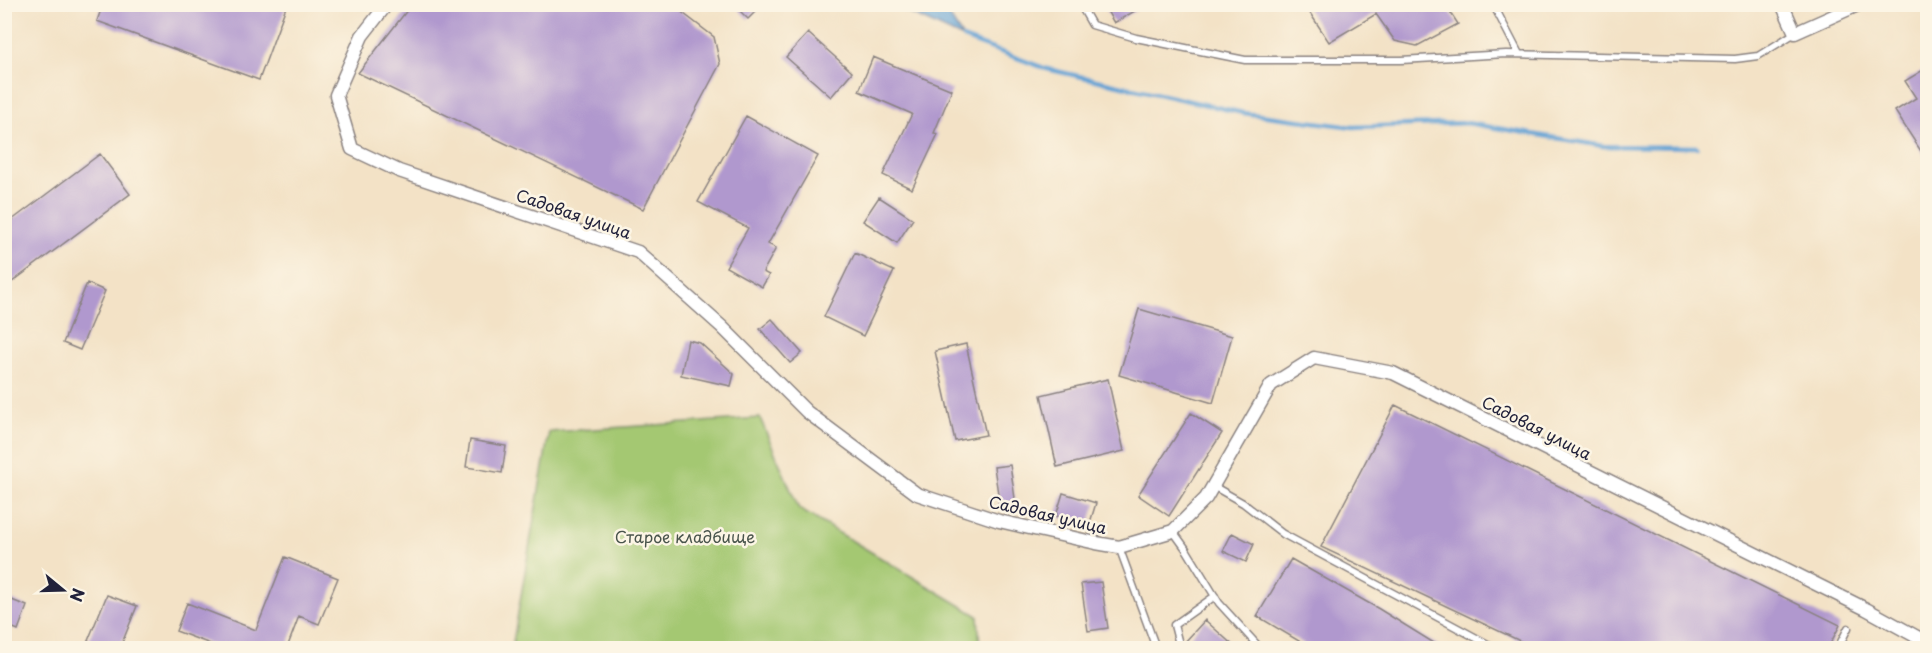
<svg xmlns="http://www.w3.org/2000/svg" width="1932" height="653" font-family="'Playpen Sans',sans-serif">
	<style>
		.green { fill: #a4c872; stroke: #637556; stroke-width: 1.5 }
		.water { fill: #62a1d4; stroke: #426288; stroke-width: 1.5 }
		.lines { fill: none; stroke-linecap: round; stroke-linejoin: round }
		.stream { stroke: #62a1d4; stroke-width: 4.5 }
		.building { fill: #b098ce }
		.lane-casing { stroke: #8a8280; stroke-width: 9 }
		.street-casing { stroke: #8a8280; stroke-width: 15 }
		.lane { stroke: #fff; stroke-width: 6 }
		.street { stroke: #fff; stroke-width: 12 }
		.labels { text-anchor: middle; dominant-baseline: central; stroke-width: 5; stroke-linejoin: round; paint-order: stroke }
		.street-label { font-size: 16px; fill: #22223b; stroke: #fcf5e5 }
		.park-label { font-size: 16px; fill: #49544c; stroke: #fcf5e5 }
	</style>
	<rect width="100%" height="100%" fill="#fcf5e5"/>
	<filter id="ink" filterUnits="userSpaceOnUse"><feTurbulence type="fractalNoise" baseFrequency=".0167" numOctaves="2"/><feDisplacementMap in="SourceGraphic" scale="12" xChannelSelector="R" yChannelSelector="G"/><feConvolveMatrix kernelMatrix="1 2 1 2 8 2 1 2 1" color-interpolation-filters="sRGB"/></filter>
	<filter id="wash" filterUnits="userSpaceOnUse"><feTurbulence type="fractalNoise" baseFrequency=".008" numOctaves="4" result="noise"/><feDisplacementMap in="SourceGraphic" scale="24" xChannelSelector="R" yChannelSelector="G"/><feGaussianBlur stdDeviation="1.35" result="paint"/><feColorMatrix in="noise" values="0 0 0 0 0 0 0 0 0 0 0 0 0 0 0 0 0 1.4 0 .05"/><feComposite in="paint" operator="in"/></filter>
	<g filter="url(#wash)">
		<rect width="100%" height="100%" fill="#f3e2c6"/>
		<!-- green -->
		<path class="green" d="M760 418 799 509 978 616 980 648H512L549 432Z"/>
		<!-- water -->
		<path class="water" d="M892 5H944L948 14 963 38Z"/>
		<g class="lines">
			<!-- stream -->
			<path class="stream" d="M963 38 1047 69 1243 113 1353 127 1467 123 1603 146 1697 147"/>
		</g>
		<g id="blocks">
			<!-- building -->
			<path class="building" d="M103 4H287L259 80 97 21Z
				M412 4H671L714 37 720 64 643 209 358 73Z
				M733 4H763L748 19Z
				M1103 4H1147L1114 23Z
				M1304 4H1445L1458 24 1417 46 1395 41 1376 14 1329 42Z
				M808 33 852 72 831 97 786 57Z
				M873 57 952 90 934 133 938 134 912 189 883 175 912 114 859 91Z
				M1928 67V162L1895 111 1916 98 1905 81Z
				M746 116 818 156 768 244 776 248 763 272 769 275 762 287 726 267 748 228 698 202Z
				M100 154 130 194 4 288V226Z
				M879 197 913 219 897 243 863 221Z
				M855 253 894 271 863 336 824 317Z
				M87 283 105 291 80 350 63 343Z
				M1139 309 1232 336 1213 403 1119 375Z
				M772 319 802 353 790 363 760 329Z
				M688 340 700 343 734 374 731 386 681 375Z
				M966 344 986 435 955 441 935 351Z
				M1108 379 1124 451 1057 467 1041 395Z
				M1395 405 1840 625 1828 648H1535L1321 547Z
				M1191 413 1222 433 1169 516 1138 495Z
				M470 440 506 446 502 473 466 467Z
				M1010 465 1016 505 1000 507 994 467Z
				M1063 493 1096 503 1089 526 1056 516Z
				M1232 533 1254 544 1246 562 1223 551Z
				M285 557 338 578 319 624 299 616 287 648H221L176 631 187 603 256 630Z
				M1291 559 1379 609 1442 648H1301L1304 644 1257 616Z
				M1101 582 1108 628 1088 631 1081 584Z
				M107 595 137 606 120 648H85Z
				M4 597 27 606 18 630 4 624Z
				M1205 620 1236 648H1190L1184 643Z"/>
		</g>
	</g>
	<g filter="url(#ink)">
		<use href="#blocks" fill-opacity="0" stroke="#8a8280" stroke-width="1.5"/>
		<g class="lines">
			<defs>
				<path id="lane" d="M1080 4 1092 25 1136 38 1245 60H1401L1506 54 1735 59 1758 56 1795 33
					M1493 4 1519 54
					M1213 486 1243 503 1283 534 1495 648
					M1173 531 1186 549 1219 603 1260 648
					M1119 547 1156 648
					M1180 648 1174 625 1215 596
					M1838 648 1848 628"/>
				<path id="street" d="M387 4 362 36 336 95 352 149 399 171 638 252 722 327 807 412 917 494 999 521 1096 543 1119 547 1173 531 1206 498 1271 385 1314 358 1393 373 1866 609 1928 643
					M1782 4 1795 33 1860 4"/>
			</defs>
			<!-- lane casing -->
			<use href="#lane" class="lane-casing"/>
			<!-- street casing -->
			<use href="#street" class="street-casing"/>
			<!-- lane -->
			<use href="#lane" class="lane"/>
			<!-- street -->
			<use href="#street" class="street"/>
		</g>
	</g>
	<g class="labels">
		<!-- street labels -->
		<g class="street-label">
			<text transform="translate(574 213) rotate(19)">Садовая улица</text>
			<text transform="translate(1537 427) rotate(27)">Садовая улица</text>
			<text transform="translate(1048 514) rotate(13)">Садовая улица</text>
		</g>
		<!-- park labels -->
		<g class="park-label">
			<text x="685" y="536">Старое кладбище</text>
		</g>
	</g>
	<!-- margin -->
	<rect width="1932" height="653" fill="none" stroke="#fcf5e5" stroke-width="24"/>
	<!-- north arrow -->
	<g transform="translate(63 590) rotate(109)" stroke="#fcf5e5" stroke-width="4.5" paint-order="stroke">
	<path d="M0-4.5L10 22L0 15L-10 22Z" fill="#22223b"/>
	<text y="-9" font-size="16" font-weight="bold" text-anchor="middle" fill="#22223b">N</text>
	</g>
</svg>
